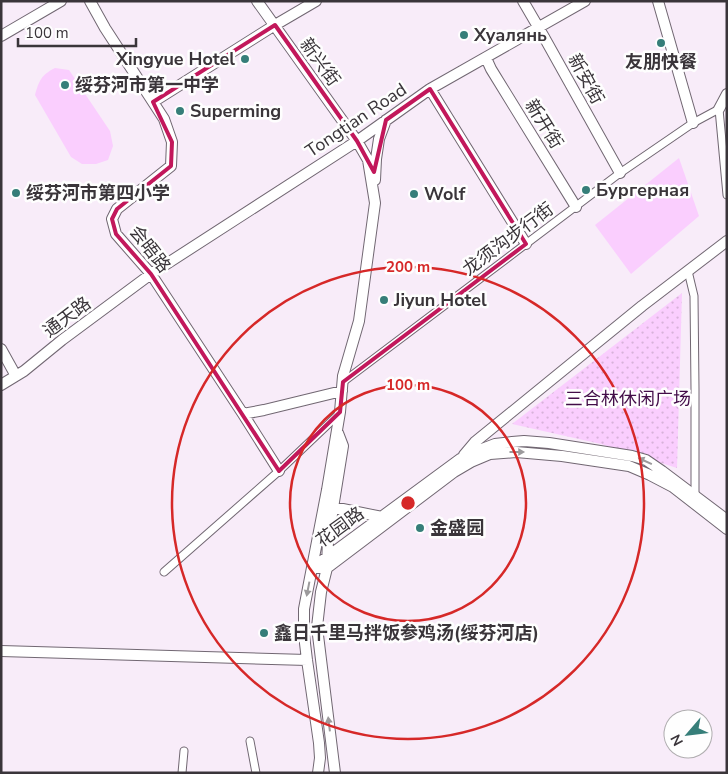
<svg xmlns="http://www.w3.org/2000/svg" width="728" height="774" font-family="'Nunito Sans','Noto Sans SC',sans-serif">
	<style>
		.park { fill: url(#park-dots) }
		.garden { fill: #facefe }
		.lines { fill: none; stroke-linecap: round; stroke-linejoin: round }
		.street-casing { stroke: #716772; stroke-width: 9 }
		.secondary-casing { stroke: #716772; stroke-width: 12 }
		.street { stroke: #fff; stroke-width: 7 }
		.secondary { stroke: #fff; stroke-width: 10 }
		.oneway { fill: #9c9a9c }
		.marked { fill: none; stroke: #c2185b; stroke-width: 4; stroke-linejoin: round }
		.ring { fill: none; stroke: #d62828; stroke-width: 2.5 }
		.poi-dot { fill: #367e79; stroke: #fefefe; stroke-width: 2 }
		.labels { text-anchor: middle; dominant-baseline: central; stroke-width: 5; stroke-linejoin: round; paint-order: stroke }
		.poi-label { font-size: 18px; font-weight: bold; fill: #3a353a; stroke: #fefefe; text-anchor: start }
		.street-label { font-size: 18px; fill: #3a353a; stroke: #fefefe }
		.park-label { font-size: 18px; fill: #430d49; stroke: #fefefe }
		.centre { fill: #d62828; stroke: #fefefe; stroke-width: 2.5 }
		.ring-label { font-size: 15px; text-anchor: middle; font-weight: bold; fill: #d62828; stroke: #fefefe; stroke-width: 5; stroke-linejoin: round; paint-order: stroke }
	</style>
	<defs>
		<pattern id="park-dots" width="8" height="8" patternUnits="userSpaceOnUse" patternTransform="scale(1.25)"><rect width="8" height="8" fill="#facefe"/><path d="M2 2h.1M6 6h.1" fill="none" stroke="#d7b2da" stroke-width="1.8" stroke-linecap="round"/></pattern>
	</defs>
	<rect width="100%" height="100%" fill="#f8ecf9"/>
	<!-- park -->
	<path class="park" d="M682 293 677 468 601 444 512 424Z"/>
	<!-- garden -->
	<path class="garden" d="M55 68 69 70 110 131 113 146 108 160 96 164H82L71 157 35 95C39 81 41 75 55 68Z
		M679 158 699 216 631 274 595 225Z"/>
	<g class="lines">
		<defs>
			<path id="street" d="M688 271 694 296 695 389V497
				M343 382 620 173 693 123 719 109 727 195
				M164 572 279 471 340 413
				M250 741 256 773
				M182 773 184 751"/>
			<path id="secondary" d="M90 1 105 28 164 119 172 142 171 166 117 209 112 219 116 234 151 274 243 414 279 471
				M257 1 357 141 368 160 375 203 359 321 343 376 340 412 327 490 304 609V635L307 660 319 743 320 758 318 773
				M523 1 544 37 620 173
				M658 1 693 123
				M1 36 61 1
				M486 58 491 69 576 207
				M430 89 526 244
				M153 102 275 25 316 1
				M719 109 727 94
				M375 180 376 159 379 139 386 120
				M1 349 16 376
				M1 385 24 371 62 340 151 274 357 141 430 89 585 1
				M243 414 264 410 342 391
				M464 455 475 442 642 306 727 241
				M333 507 382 517
				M312 568 460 459 482 449 495 444 512 442 524 441 549 443 632 456 646 460 662 471 727 520
				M312 568H327L454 472 471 462 490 454 516 452 562 456 629 466 650 475 673 487 727 529
				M1 651 307 660
				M335 773 317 627 321 592 327 568 328 539 343 446 338 433"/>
		</defs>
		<!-- street casing -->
		<use href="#street" class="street-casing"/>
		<!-- secondary casing -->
		<use href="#secondary" class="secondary-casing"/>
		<!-- street -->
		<use href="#street" class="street"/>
		<!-- secondary -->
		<use href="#secondary" class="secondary"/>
	</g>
	<!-- one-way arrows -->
	<defs><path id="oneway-solid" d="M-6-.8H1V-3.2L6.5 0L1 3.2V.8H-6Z" transform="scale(1.25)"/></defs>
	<g class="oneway">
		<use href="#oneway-solid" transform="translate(517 452)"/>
		<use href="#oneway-solid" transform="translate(645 461) rotate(-156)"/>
		<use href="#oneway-solid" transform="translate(308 589) rotate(101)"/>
		<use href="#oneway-solid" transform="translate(329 724) rotate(-97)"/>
	</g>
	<!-- marked area -->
	<path class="marked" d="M275 25 357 141 374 172 386 120 430 89 526 244 343 382 340 412 279 471 151 274 116 234 112 219 117 209 171 166 172 142 153 102Z"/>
	<!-- distance rings -->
	<g class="ring">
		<circle cx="408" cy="503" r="118"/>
		<circle cx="408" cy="503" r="236"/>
	</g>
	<!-- markers -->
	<g class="poi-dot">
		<circle cx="464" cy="35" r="5"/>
		<circle cx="661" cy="43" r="5"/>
		<circle cx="245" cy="59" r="5"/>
		<circle cx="65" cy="85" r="5"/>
		<circle cx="180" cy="111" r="5"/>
		<circle cx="586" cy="190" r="5"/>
		<circle cx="16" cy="193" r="5"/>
		<circle cx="414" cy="194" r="5"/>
		<circle cx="384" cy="300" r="5"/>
		<circle cx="420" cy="528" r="5"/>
		<circle cx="264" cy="633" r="5"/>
	</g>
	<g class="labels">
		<!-- poi labels -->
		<g class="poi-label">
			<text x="474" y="35">Хуалянь</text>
			<text x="235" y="59" text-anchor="end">Xingyue Hotel</text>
			<text x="661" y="62" text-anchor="middle">友朋快餐</text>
			<text x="75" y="85">绥芬河市第一中学</text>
			<text x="190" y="111">Superming</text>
			<text x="596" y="190">Бургерная</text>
			<text x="26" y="193">绥芬河市第四小学</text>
			<text x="424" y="194">Wolf</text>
			<text x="394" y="300">Jiyun Hotel</text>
			<text x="430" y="528">金盛园</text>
			<text x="274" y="633">鑫日千里马拌饭参鸡汤(绥芬河店)</text>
		</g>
		<!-- street labels -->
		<g class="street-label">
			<text transform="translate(320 62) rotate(54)">新兴街</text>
			<text transform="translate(586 79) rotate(61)">新安街</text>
			<text transform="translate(356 120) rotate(-34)">Tongtian Road</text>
			<text transform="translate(544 124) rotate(58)">新开街</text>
			<text transform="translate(508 239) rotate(-37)">龙须沟步行街</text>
			<text transform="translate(150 249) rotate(52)">会晤路</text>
			<text transform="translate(67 317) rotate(-37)">通天路</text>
			<text transform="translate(340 527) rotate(-36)">花园路</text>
		</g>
		<!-- park labels -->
		<g class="park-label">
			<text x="628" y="399">三合林休闲广场</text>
		</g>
	</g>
	<circle cx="408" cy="503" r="8" class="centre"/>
	<g class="ring-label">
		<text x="408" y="272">200 m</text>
		<text x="408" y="390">100 m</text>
	</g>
	<!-- border -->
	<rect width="728" height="774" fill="none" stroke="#3a353a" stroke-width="5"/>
	<!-- north arrow -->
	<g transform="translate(688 734) rotate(242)"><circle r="24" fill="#fefefe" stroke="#b0aeb0"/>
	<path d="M0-4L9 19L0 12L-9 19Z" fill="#367e79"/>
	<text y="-8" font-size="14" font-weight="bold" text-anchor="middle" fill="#3a353a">N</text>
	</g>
	<!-- scale -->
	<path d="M18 38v8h118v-8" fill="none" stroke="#3a353a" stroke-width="2.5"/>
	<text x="25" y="38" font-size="15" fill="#3a353a" stroke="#fefefe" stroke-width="4" paint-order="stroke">100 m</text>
</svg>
